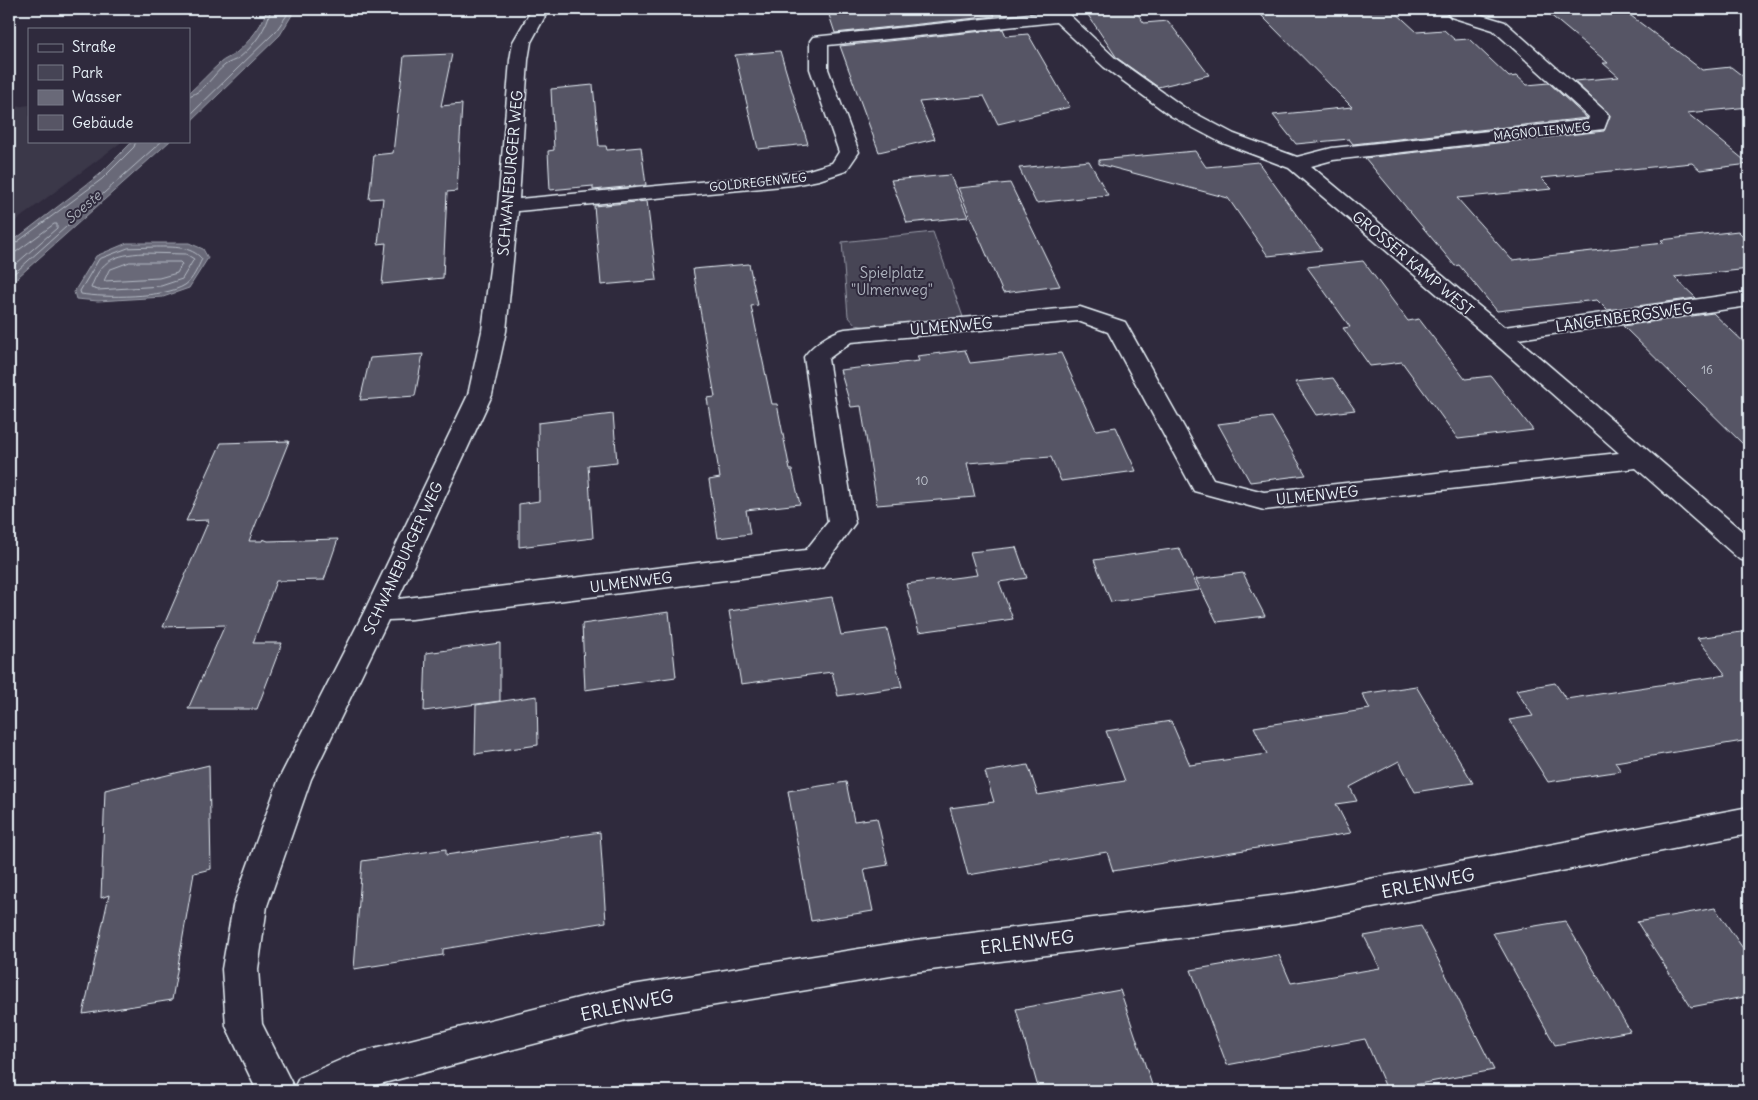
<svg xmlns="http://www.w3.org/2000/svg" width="1758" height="1100" font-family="Delius,sans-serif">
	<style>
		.built { fill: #3b3749 }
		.green { fill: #464455; stroke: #979aa6 }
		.water { fill: #696978; stroke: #9c9fab }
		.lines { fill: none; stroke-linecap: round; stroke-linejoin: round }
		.shore { stroke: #b5bbc5; stroke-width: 1 }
		.building { fill: #575565; stroke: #e8f1f8 }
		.street-casing { stroke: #e8f1f8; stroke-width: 3 }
		.street { fill: #2f2a3d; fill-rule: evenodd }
		.labels { text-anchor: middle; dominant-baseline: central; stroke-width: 4; stroke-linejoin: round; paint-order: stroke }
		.far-street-label { font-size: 12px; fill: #e8f1f8; stroke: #2f2a3d }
		.number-label { font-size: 12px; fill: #c4cad3 }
		.far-water-label { font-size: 14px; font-style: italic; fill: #afb4be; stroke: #2f2a3d }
		.street-label { font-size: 15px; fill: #e8f1f8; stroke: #2f2a3d }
		.park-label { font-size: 15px; fill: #afb4bf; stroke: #2f2a3d }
		.near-street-label { font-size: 18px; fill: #e8f1f8; stroke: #2f2a3d }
	</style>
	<rect width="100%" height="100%" fill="#2f2a3d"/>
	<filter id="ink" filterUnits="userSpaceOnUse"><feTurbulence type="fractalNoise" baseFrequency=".02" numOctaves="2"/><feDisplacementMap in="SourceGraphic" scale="10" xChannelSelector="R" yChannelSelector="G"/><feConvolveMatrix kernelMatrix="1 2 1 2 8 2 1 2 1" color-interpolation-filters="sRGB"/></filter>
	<g filter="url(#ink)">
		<!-- built -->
		<path class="built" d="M29 105V141H123L9 226V108Z"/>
		<!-- green -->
		<path class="green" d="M933 232 963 317 873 328 856 325 848 316 842 242Z"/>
		<!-- water -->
		<path class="water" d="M267 9H291L292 15 280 35 189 123V93C200 83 209 73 220 63 224 59 231 57 236 53 249 42 263 25 267 9Z
			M133 141H170L9 285V244L99 175Z
			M127 243H189L203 249 208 258 189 288 163 297 98 301 76 299 74 292 96 256Z"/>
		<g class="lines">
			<!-- shore -->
			<path class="shore" d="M189 96C206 91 212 75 225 65 229 62 234 61 239 58 254 46 267 28 271 9
				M189 116 276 31 287 15V9
				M157 247C173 247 191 246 202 259 198 267 193 280 185 285 165 298 104 298 81 294L80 291 99 259 128 248Z
				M9 248 102 179 134 147 136 141
				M143 253 186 254 194 259 182 279 161 286 98 290 91 288C101 259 115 255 143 253Z
				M9 254 16 252 54 224H57V228L9 270
				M130 262H180L182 264 177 273 159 278 104 281 109 270Z
				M9 278 162 141"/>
		</g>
		<!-- building -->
		<path class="building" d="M827 9H991L995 16 835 33Z
			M1084 9H1134L1144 23 1168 21 1209 75 1158 87 1117 58Z
			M1334 9H1392L1417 32 1444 30 1455 40 1469 39 1509 77 1517 76 1527 85 1549 83 1587 118 1353 144 1349 139 1296 144 1273 115 1352 107 1261 15Z
			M1594 9H1622L1702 70 1731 67 1749 81V107L1687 113 1749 164 1700 170 1692 163 1541 178 1552 189 1457 198 1512 260 1664 243 1661 240 1738 231 1749 242V269L1674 277 1696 298 1607 310 1597 300 1497 311 1459 265 1455 266 1365 158 1604 131 1610 115 1574 81 1619 77 1603 63H1608L1548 13Z
			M1003 29 1006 36 1028 34 1070 107 998 124 984 96 919 102 935 139 879 152 840 46Z
			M780 51 808 144 758 149 735 55Z
			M452 54 441 106 462 104 457 191 447 192 443 278 382 284 386 243 378 244 383 198 369 199 374 155 393 153 404 56Z
			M593 85 599 146H606L607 150 641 147 646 185 593 190V186L550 190 548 151 554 150 551 89Z
			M1195 151 1206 167 1258 162 1322 250 1268 256 1228 198 1099 164V160Z
			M1089 161 1108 195 1036 203 1019 168Z
			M950 175 968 217 907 223 891 180Z
			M1010 183 1060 286 1003 293 958 188Z
			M647 201 657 280 601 285 594 206Z
			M1363 261 1408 321 1419 319 1465 379 1491 376 1533 430 1458 439 1402 362 1370 366 1343 328 1350 327 1307 267Z
			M749 264 758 305 751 306 772 404H777L790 470H792L800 504 746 510 750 534 718 538 709 480 720 478 707 398 715 397 693 269Z
			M1713 313 1749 347V450L1623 326Z
			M965 350 970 363 1061 353 1096 430 1116 427 1136 471 1061 481 1051 457 967 463 975 497 877 505 861 406 851 407 840 370 919 361 917 356Z
			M423 354 415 396 360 400 370 358Z
			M1333 378 1355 410 1316 415 1295 382Z
			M613 414 617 462 588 465 593 538 519 547V504L539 501 538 423Z
			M1272 417 1306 475 1250 482 1218 424Z
			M289 441 249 541H262L263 539 268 541 338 539 324 580 276 581 253 643H282L257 709H188L225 625 163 627 209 520 186 521 221 443Z
			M1016 547 1027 578 999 582 1013 619 919 632 906 584 977 575 970 552Z
			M1179 548 1199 590 1111 602 1094 560Z
			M1243 573 1265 616 1217 622 1196 579Z
			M832 597 841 635 887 629 902 687 838 696 832 672 741 684 729 611Z
			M669 612 676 677 585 690 582 624Z
			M1749 631V740L1615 762 1621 771 1548 782 1509 720 1533 716 1516 690 1555 683 1566 699 1726 675 1697 638Z
			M500 643V701L424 711 426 653Z
			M1416 686 1473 783 1415 792 1399 761 1350 787 1357 801 1336 804 1351 833 1113 871 1107 852 968 875 950 808 994 802 985 772 1028 765 1038 795 1125 781 1106 731 1171 721 1190 765 1267 754 1254 727 1370 709 1362 694Z
			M537 696 538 745 475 754 476 705Z
			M209 765 211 869 194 873 172 1000 83 1014 109 895 101 898 105 790Z
			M846 782 854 821 877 818 888 865 864 869 873 911 811 921 788 791Z
			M600 832 606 922 443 949V955L354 969 362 861 446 849V855Z
			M1715 908 1749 957V996L1691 1007 1637 922Z
			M1565 921 1630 1031 1555 1045 1493 933Z
			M1421 926 1494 1070 1387 1090 1365 1039 1227 1065 1191 970 1279 955 1291 983 1380 968 1364 936Z
			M1120 990 1154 1091H1039L1016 1009Z"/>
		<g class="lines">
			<defs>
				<path id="street" d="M532 9H549L531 42 528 60 519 199 793 173 809 170 832 163 839 152 810 69V41L813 37 1049 12 1047 9H1063L1116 59 1185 108 1234 134 1297 157 1332 148 1588 120 1589 117 1493 30 1451 17 1443 9H1462L1505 22 1606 112 1609 116 1604 129 1333 160 1311 166 1504 327 1749 292V306L1518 339 1749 537V562L1739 559 1636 468 1264 510 1194 491 1108 332 1078 321 851 342 828 359 855 523 824 566 814 569 412 619 388 620 311 779 267 906 258 969 262 1024 294 1088 299 1078 354 1054 626 986 915 940 1296 893 1749 807V834L1296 923 915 972 626 1020 353 1091H257L226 1026 222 969 233 906 279 779 365 610 468 395 482 331 498 206 510 60 513 42ZM1056 22 1104 67 1171 116 1220 142 1289 168 1491 340 1619 453 1264 492 1213 479 1125 322 1080 307 845 329C831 332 812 345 804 357L828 522 806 550 398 599 492 395 506 331 518 211 793 185 819 180 846 171 859 152 828 69V45Z"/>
			</defs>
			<!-- street casing -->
			<use href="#street" class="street-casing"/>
			<!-- street -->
			<use href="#street" class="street"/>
		</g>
	</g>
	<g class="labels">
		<!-- far-street labels -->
		<g class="far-street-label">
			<text transform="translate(1542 131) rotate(-6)">MAGNOLIENWEG</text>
			<text transform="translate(758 182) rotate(-6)">GOLDREGENWEG</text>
		</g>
		<!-- number labels -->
		<g class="number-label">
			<text x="1707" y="369">16</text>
			<text x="922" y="480">10</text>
		</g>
		<!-- far-water labels -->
		<g class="far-water-label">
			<text transform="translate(83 207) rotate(-40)">Soeste</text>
		</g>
		<!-- street labels -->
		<g class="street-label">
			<text transform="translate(510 173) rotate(-85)">SCHWANEBURGER WEG</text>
			<text transform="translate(1413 263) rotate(40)">GROSSER KAMP WEST</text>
			<text transform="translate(1624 317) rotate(-8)">LANGENBERGSWEG</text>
			<text transform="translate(951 326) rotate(-5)">ULMENWEG</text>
			<text transform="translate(1317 495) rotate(-6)">ULMENWEG</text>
			<text transform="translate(403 558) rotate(-65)">SCHWANEBURGER WEG</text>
			<text transform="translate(631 582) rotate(-7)">ULMENWEG</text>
		</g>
		<!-- park labels -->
		<g class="park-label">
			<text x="892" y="272">Spielplatz<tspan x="892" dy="17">"Ulmenweg"</tspan></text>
		</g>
		<!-- near-street labels -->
		<g class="near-street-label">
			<text transform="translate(1428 883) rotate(-11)">ERLENWEG</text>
			<text transform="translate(1027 942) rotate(-7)">ERLENWEG</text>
			<text transform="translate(627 1005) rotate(-12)">ERLENWEG</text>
		</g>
	</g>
	<!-- margin -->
	<rect width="1758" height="1100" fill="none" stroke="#2f2a3d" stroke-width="30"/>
	<rect x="15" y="15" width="1728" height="1070" fill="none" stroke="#e8f1f8" stroke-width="2" filter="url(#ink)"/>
	<!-- legend -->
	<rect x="28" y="28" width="162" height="115" fill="#2f2a3d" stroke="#797a88"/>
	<rect x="38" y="44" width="25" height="8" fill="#2f2a3d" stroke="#797a88"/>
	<text x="72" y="52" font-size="15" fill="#e8f1f8">Straße</text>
	<rect x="38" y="65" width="25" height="15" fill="#464455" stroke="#797a88"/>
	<text x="72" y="78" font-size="15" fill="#e8f1f8">Park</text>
	<rect x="38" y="90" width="25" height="15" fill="#696978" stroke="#797a88"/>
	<text x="72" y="102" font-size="15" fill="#e8f1f8">Wasser</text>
	<rect x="38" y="115" width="25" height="15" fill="#575565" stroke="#797a88"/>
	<text x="72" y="128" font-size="15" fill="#e8f1f8">Gebäude</text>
</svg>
